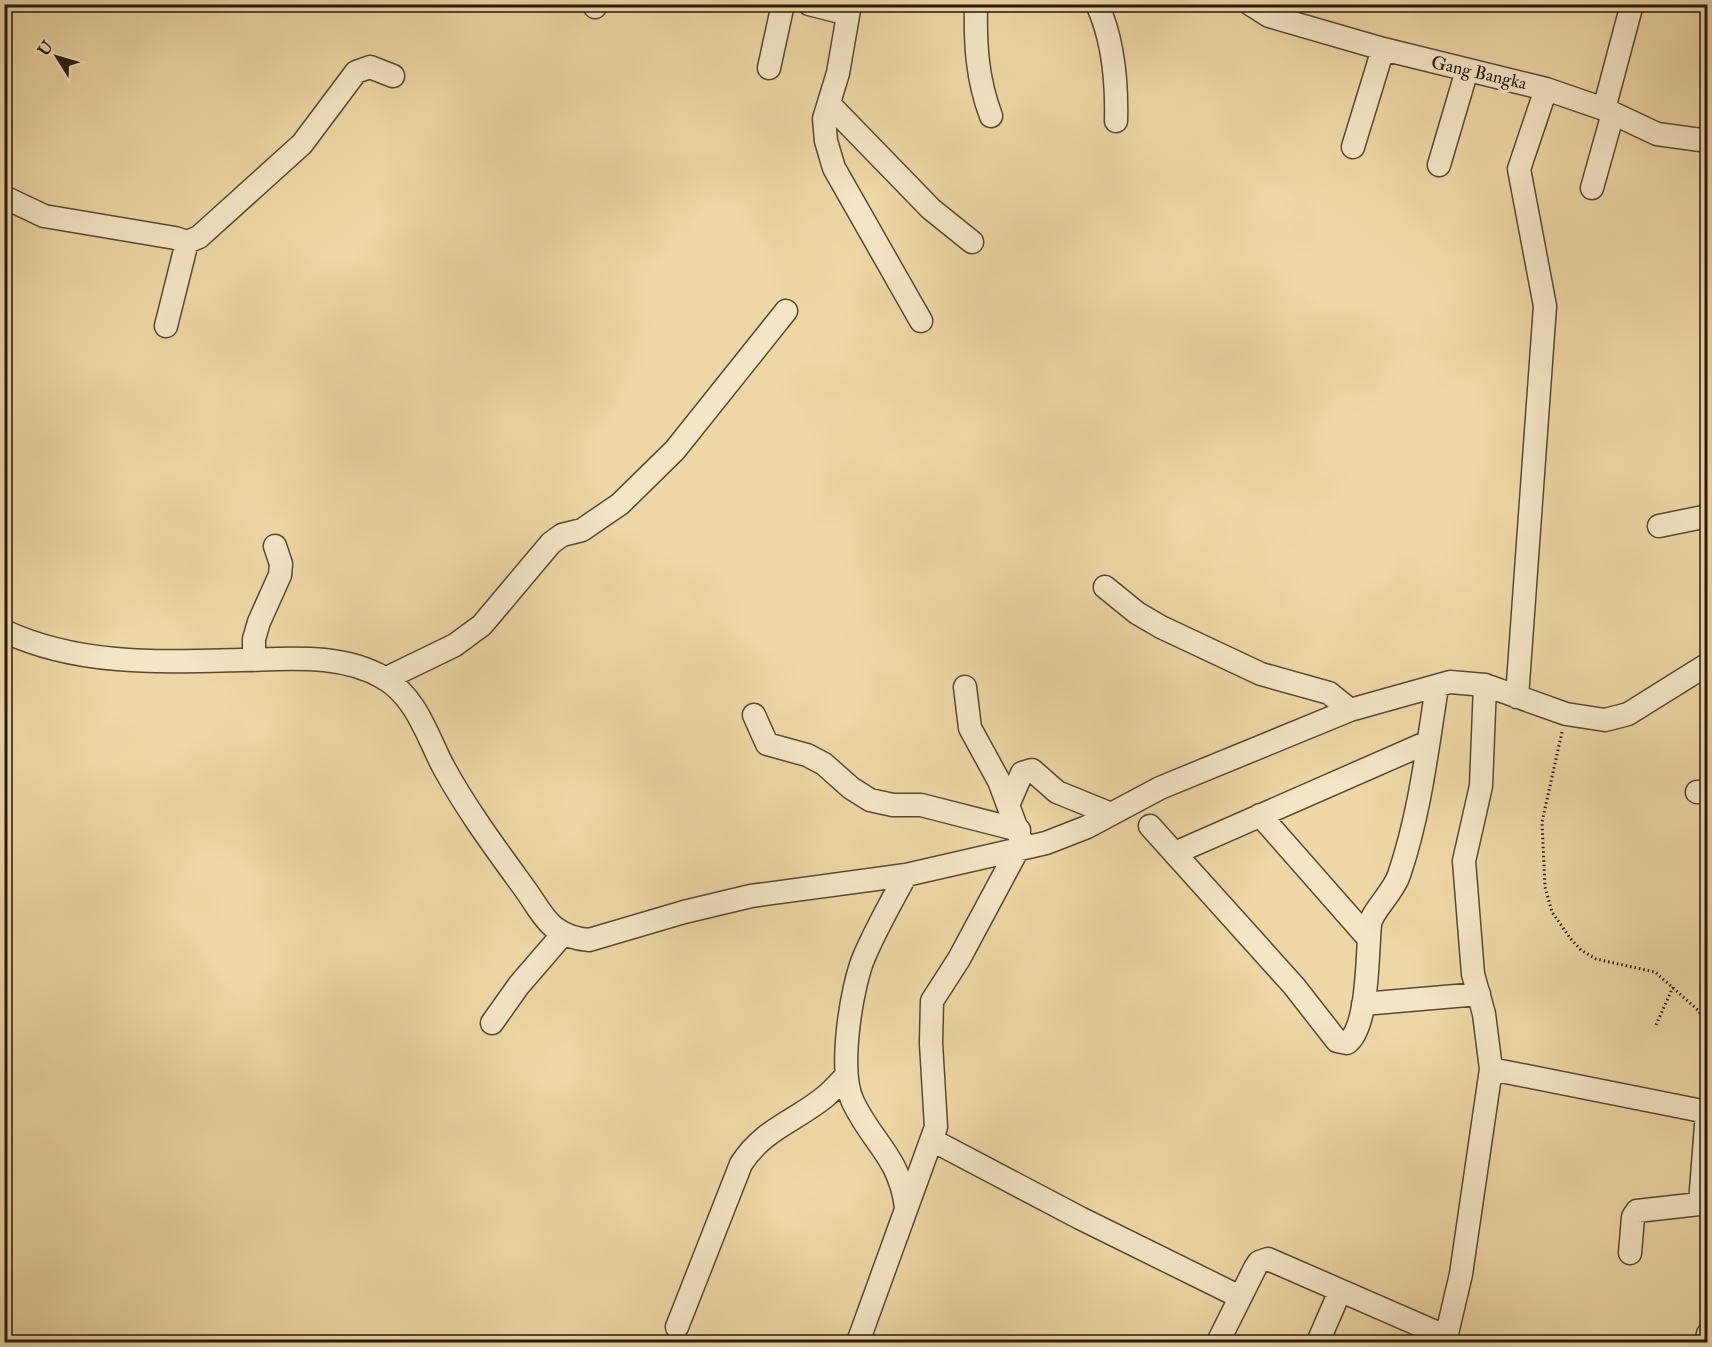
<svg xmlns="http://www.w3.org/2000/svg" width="1712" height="1347" font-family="'IM FELL Double Pica',serif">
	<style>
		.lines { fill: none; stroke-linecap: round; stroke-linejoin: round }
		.minor-casing { stroke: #594835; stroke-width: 25 }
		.path { stroke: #27190f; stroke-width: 3; stroke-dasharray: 1.5 3; stroke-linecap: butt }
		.minor { stroke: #f4e5c5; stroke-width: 22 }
		.labels { text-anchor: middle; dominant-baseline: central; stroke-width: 6; stroke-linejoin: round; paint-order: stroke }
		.street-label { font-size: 18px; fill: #27190f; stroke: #f4e5c5 }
	</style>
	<rect width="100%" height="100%" fill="#eed7a6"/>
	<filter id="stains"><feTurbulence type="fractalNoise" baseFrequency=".00333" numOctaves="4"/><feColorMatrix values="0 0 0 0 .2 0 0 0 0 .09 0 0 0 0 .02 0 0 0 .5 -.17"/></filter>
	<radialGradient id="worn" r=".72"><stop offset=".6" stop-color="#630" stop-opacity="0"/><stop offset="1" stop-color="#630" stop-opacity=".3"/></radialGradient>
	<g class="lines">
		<defs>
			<path id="minor" d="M595 4V7
				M809 4 848 14
				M850 4 838 73 824 119 826 141 834 168 921 321
				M976 4C975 44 977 79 991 116
				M1097 4C1113 39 1117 84 1116 121
				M1250 4 1269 16 1383 49 1546 89 1604 109 1657 134 1708 141
				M769 68 783 4
				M829 104 931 209 972 242
				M1604 109 1632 4
				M1353 147 1383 49
				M1439 165 1467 70
				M1592 188 1613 113
				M4 197 44 216 175 238 187 242 166 326
				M187 242 199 237 302 144 356 72 370 67 393 76
				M1659 526 1708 516
				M1105 587 1137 613 1161 627 1261 674 1329 693 1350 710
				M4 631C79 666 161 662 241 660 289 659 341 653 384 678 417 698 427 736 444 768 467 810 496 849 525 889 534 901 543 919 555 928 566 936 576 939 589 940L684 912 751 896 906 875 1046 843 1087 827 1160 788 1350 710 1450 682 1485 685 1566 714 1605 720 1628 714 1708 664
				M254 660V639L259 622 280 575 281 564 275 546
				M385 679 455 645 482 625 551 543 562 535 582 530 620 504 675 450 786 311
				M965 687 970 728 999 781 1021 840
				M1517 697 1545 306 1519 169 1546 89
				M754 715 767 744 807 755 824 764 851 788 870 800 893 805H921L1019 830
				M1697 792 1708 791
				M1009 803 1022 773 1032 770 1057 792 1111 814
				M1260 815 1369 939
				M1150 826 1294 986 1337 1041 1347 1043C1369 1027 1367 952 1370 925 1371 912 1393 893 1399 875 1420 813 1427 750 1437 687
				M1175 853 1428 742
				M906 875C891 902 876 929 864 957 851 988 838 1072 853 1102 873 1144 899 1156 906 1207
				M1363 1004 1479 994
				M492 1023 519 985 563 934
				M1491 1069 1707 1112 1700 1203
				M932 1140 1080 1218 1238 1296
				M1630 1253 1633 1217 1637 1211 1708 1203
				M677 1327 741 1164C763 1129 796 1121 826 1096 833 1090 840 1082 846 1076
				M858 1342 936 1127 931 1043 932 1001 959 959 1018 849
				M1218 1342 1255 1268 1259 1262 1268 1259 1447 1337
				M1318 1342 1340 1291
				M1445 1342 1461 1274 1491 1069 1484 1014 1473 974 1464 861 1481 786 1485 685
				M1706 1342 1708 1334"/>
		</defs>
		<!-- minor casing -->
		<use href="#minor" class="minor-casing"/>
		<!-- path -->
		<path class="path" d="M1562 732 1542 822 1545 887 1552 912 1570 938 1581 950 1596 959 1655 972 1699 1011 1708 1035
			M1656 1025 1673 987"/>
		<!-- minor -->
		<use href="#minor" class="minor"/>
	</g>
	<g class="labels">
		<!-- street labels -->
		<g class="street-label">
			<text transform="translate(1479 73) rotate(13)">Gang Bangka</text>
		</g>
	</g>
	<!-- margin -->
	<rect width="1712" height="1347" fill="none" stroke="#eed7a6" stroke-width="24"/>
	<rect x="6" y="6" width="1700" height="1335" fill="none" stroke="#27190f" stroke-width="3"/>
	<rect x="12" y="12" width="1688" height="1323" fill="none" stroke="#27190f" stroke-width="1.5"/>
	<!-- north arrow -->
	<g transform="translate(57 57) rotate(307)" stroke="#f4e5c5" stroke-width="4.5" paint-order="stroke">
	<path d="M0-4.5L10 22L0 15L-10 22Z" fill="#27190f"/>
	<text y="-9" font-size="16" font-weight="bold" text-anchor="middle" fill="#27190f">U</text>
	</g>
	<rect width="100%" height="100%" filter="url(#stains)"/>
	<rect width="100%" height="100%" fill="url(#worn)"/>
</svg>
